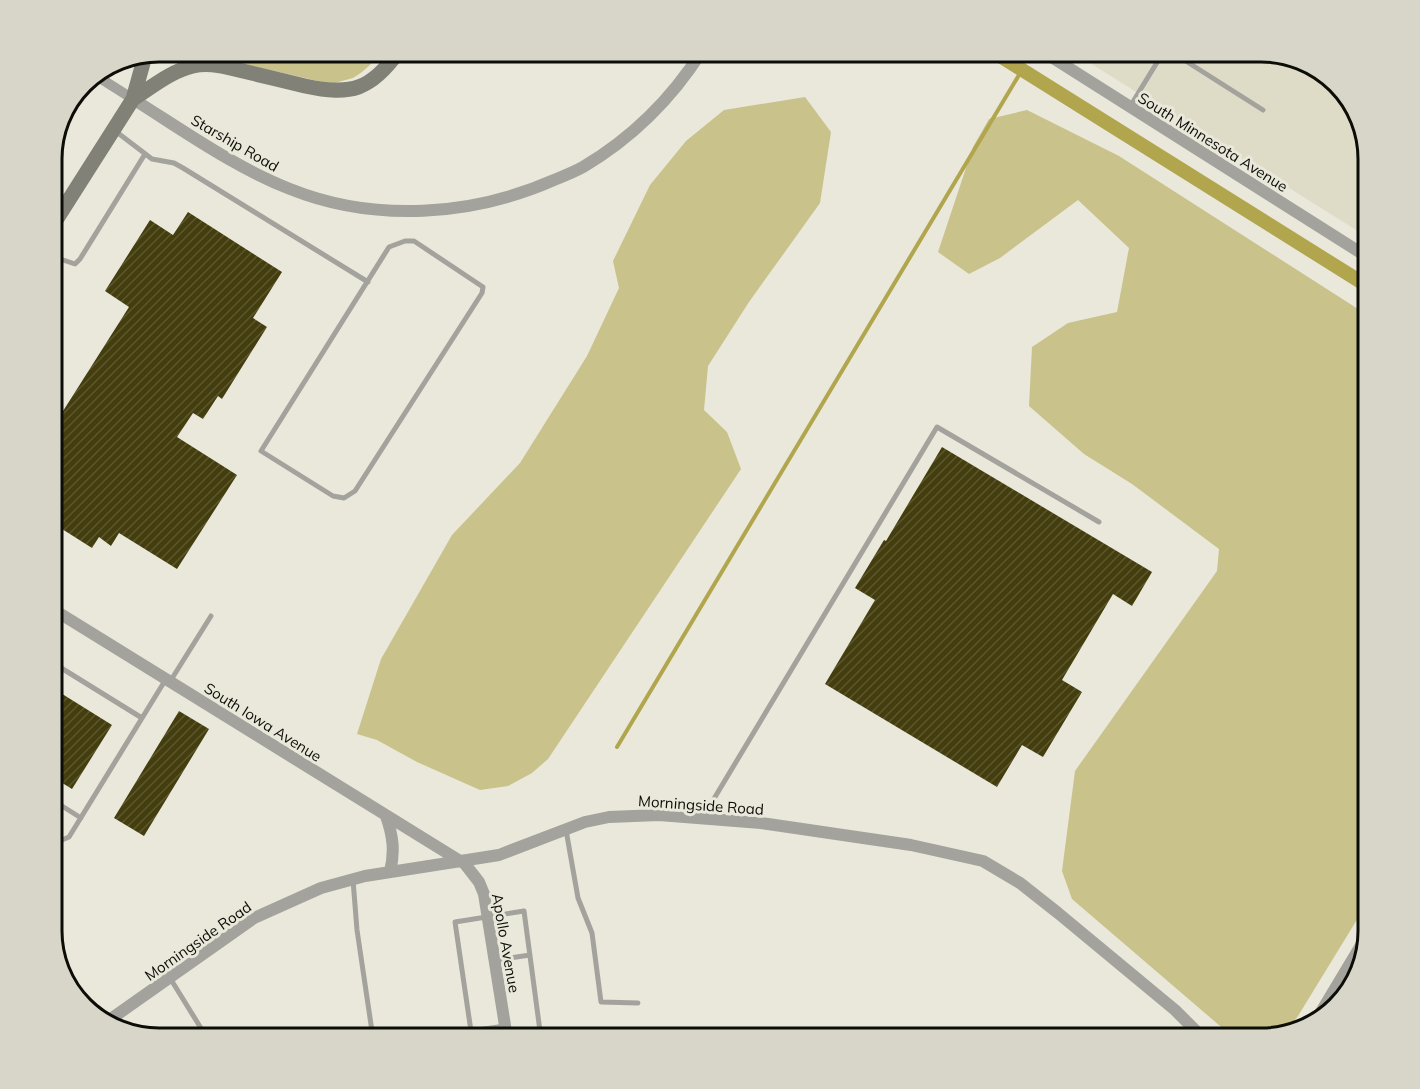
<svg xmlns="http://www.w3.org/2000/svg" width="1420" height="1089" font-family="Mulish,sans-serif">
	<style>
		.built { fill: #dedbc6 }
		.green { fill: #c9c28b }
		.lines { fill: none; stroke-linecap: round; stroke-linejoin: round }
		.stream { stroke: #b1a64e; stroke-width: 4 }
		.canal { stroke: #b1a64e; stroke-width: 14 }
		.building { fill: url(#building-hatch) }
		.service { stroke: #a3a29c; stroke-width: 5 }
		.minor { stroke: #a3a29c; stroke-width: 10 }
		.tertiary { stroke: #a3a29c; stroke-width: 12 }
		.secondary { stroke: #828178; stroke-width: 15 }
		.labels { text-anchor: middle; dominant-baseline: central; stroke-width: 6; stroke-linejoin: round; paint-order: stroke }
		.street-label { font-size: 15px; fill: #0d0d08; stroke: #e9e8da }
		.rim { fill: none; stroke: #0d0d08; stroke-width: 3 }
	</style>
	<defs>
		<pattern id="building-hatch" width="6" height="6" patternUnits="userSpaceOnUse" patternTransform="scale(1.5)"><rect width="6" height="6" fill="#443e0e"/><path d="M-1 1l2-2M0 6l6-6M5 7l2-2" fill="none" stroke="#5b562f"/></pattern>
	</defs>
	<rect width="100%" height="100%" fill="#e9e8da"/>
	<!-- built -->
	<path class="built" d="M1071 51H1262L1327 73 1358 111 1369 158V238Z"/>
	<!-- green -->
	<path class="green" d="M210 51H379L371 64 362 72 353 78 331 84 223 59Z
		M1298 63 1327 73 1352 103 1295 68Z
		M805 97 831 132 820 203 749 302 708 366 704 410 727 432 741 469 548 759 532 773 508 786 480 790 417 762 377 740 357 734 381 659 452 535 520 463 587 356 619 288 613 261 650 185 686 141 724 110Z
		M1027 110 1119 156 1369 316V900L1298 1016 1285 1033 1262 1038H1234L1072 899 1062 871 1075 771 1217 571 1219 549 1132 484 1084 454 1029 406 1032 347 1068 323 1117 312 1129 248 1078 200 1000 258 969 274 938 252 973 147 989 119Z"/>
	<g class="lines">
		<!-- stream -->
		<path class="stream" d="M617 747 1022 70"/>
		<!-- canal -->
		<path class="canal" d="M992 51 1369 287"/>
	</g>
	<!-- building -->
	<path class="building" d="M188 212 282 272 253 318 267 327 222 399 218 396 203 419 193 413 177 437 237 475 177 569 119 533 111 546 99 537 92 548 51 522V507L59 495 51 490V430L129 307 105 291 150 220 173 235Z
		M942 447 1152 572 1132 606 1113 594 1062 680 1082 692 1043 757 1022 745 997 787 825 684 875 600 855 588 884 540 886 541Z
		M51 687 112 725 72 789 51 776Z
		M179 711 209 729 144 836 114 818Z"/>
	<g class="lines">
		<!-- service -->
		<path class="service" d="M1170 51 1263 110
			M381 65 386 51
			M1131 105 1164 51
			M114 130 152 159 174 163 183 168 368 282
			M405 241H414L483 287 482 293 355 491 344 498 333 496 261 451 389 247Z
			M51 256 75 264 80 259 145 154
			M58 666 142 718
			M171 680 211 616
			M51 799 81 818
			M703 817 937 427 1099 522
			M566 830 578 898 592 933 601 1002 638 1003
			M51 833 62 840 69 837 166 679
			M353 880 357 930 373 1038
			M496 960 530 955
			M170 978 207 1038
			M471 1031 505 1026
			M472 1038 455 922 524 911 540 1031"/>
		<!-- minor -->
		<path class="minor" d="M95 75 133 99"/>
		<!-- tertiary -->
		<path class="tertiary" d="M1042 51 1369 258
			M133 99C184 131 234 167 290 189 375 223 472 216 554 180 564 176 574 172 583 167 632 138 672 98 702 51
			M51 608 465 864 479 882 484 894 507 1038
			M386 816C393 836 395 851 390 872
			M108 1021 254 918 321 888 365 876 499 855 585 822 609 817 659 815 761 823 911 845 983 861 1020 883 1058 913 1175 1010 1203 1038
			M1315 1022 1369 932"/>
		<!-- secondary -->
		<path class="secondary" d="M196 51 220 63
			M133 99C152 87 171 71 193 66 209 62 228 67 243 71 264 76 284 81 305 86 351 96 371 90 399 51
			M51 228 133 99 145 56"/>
	</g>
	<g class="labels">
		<!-- street labels -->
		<g class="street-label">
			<text transform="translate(1213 142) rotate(32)">South Minnesota Avenue</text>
			<text transform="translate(235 143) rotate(30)">Starship Road</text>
			<text transform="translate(263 722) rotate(32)">South Iowa Avenue</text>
			<text transform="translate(701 805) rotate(4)">Morningside Road</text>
			<text transform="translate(198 941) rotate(-35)">Morningside Road</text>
			<text transform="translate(506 943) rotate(80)">Apollo Avenue</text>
		</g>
	</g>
	<!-- crop -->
	<path d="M0 0H1420V1089H0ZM159 62H1261A97 97 0 0 1 1358 159V931A97 97 0 0 1 1261 1028H159A97 97 0 0 1 62 931V159A97 97 0 0 1 159 62Z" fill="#d7d6c9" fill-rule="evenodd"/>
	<path class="rim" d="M159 62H1261A97 97 0 0 1 1358 159V931A97 97 0 0 1 1261 1028H159A97 97 0 0 1 62 931V159A97 97 0 0 1 159 62Z"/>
</svg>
